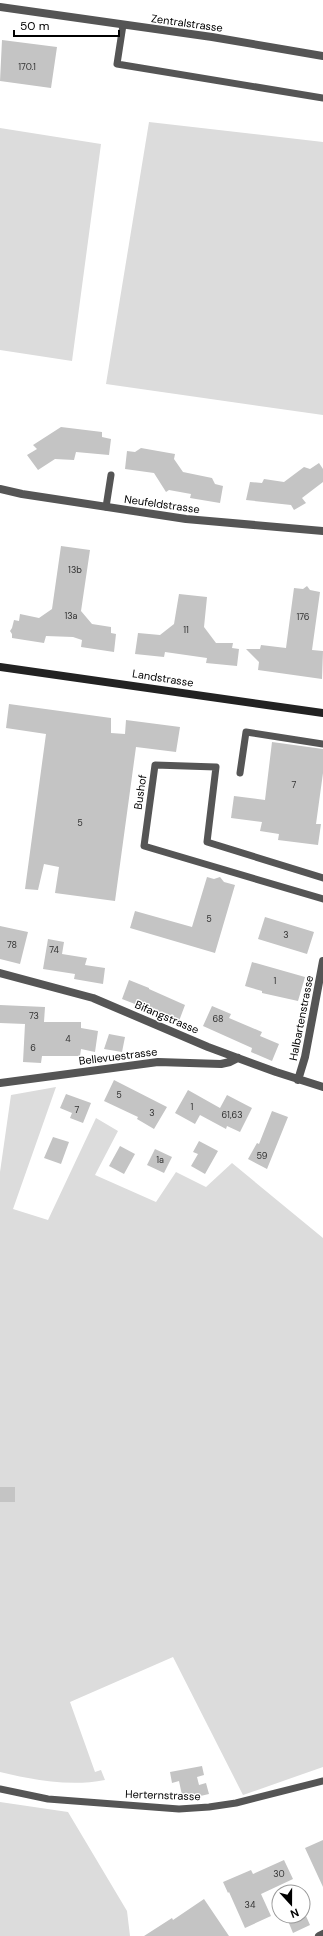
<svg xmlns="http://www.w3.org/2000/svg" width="323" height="1936" font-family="'DM Sans',sans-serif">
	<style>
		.green { fill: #dcdcdc }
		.building { fill: #c4c4c4 }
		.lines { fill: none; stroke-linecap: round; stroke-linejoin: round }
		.service { stroke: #555; stroke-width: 7 }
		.minor { stroke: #555; stroke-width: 8 }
		.secondary { stroke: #222; stroke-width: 8 }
		.labels { text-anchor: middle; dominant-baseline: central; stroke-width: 3; stroke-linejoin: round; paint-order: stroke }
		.number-label { font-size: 9px; fill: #313131 }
		.street-label { font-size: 11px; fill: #000; stroke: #fff }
	</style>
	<rect width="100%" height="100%" fill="#fff"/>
	<!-- green -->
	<path class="green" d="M149 122 323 142V415L106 384Z
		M0 128 101 144 72 361 0 350Z
		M56 1087 13 1209 48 1220 96 1118 118 1131 95 1175 156 1202 176 1172 206 1187 232 1163 323 1238V1767L243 1795 173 1657 70 1702 95 1772 101 1770 105 1780C70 1787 34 1780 0 1772V1172L11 1095Z
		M0 1802 68 1812 127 1911 130 1936H0Z"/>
	<!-- building -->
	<path class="building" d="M2 40 57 47 51 88 0 81Z
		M61 427 102 432V437L111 439 109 455 76 452 74 460 55 459 38 470 27 455 37 449 33 445Z
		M141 448 175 454 174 459 183 472 212 478 215 484 223 486 220 503 190 498 191 494 169 490 166 492 154 473 125 469 127 451 135 452Z
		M319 463 323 469V482L302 498 306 503 294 510 291 505 246 500 250 482 262 483 264 479 284 482 304 467 310 469Z
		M61 546 90 550 81 611 92 624 111 627V633L116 634 114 652 81 647 82 640 73 637 46 636 44 643 12 638V634L10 631 12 628 14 620 19 621 20 614 39 618 52 609Z
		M307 586 310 590 320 592 312 650 323 651 322 679 258 670 259 662 246 649H260L261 645 286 648 294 588 303 589Z
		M179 594 207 597 204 627 216 643H233L232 648 239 649 237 666 206 663 207 658 165 652 164 657 135 654 138 633 160 635 174 624Z
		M9 704 111 718V733L125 734 126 720 180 727 176 752 136 747 115 901 55 893 59 867 44 864 38 890 25 889 46 734 6 728Z
		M272 742 323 749V773L316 824H321L318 845 278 840 279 834 260 831 262 822 231 818 234 796 265 800Z
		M207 877 214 879 220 877 224 882 235 885 215 953 130 928 135 911 192 927Z
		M265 917 314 932 307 954 258 939Z
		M0 926 28 932 20 964 0 959Z
		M48 939 64 942 62 954 87 958 85 965 105 968 103 984 74 979 75 974 43 969Z
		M252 962 305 977 298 1001 262 993V991L245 986Z
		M129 980 149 988V989L185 1005 179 1021 122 999Z
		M0 1005 45 1007 44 1022H81V1028L98 1031 95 1052 81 1049 80 1056H42L41 1063 23 1062 25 1024 0 1023Z
		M212 1006 231 1014 229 1018 262 1032 260 1036 279 1044 272 1061 251 1052 252 1048 203 1026Z
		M109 1034 125 1037 122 1052 104 1049Z
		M114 1080 167 1107 154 1129 137 1119 138 1117 104 1101Z
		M188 1090 220 1108 227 1095 252 1108 240 1132 227 1126 226 1129 200 1115 195 1124 175 1113Z
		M66 1094 91 1103 83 1123 70 1118 72 1113 60 1108Z
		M272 1111 288 1117 267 1169 248 1159 257 1143 259 1144Z
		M53 1137 69 1142 61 1164 44 1158Z
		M199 1141 218 1151 205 1174 191 1166 198 1154 193 1152Z
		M120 1146 135 1154 124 1174 109 1166Z
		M155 1149 172 1157 164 1173 147 1165Z
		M0 1487H15V1502H0Z
		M202 1766 204 1775 197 1777 199 1785 206 1783 209 1794 183 1800 179 1781 172 1783 170 1772Z
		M323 1840V1887L305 1848Z
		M284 1860 293 1879 261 1894 271 1916 245 1928 229 1892 228 1893 223 1882 251 1870 253 1874Z
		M204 1899 229 1936H144L172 1918 173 1920Z
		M286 1916H306L310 1925 293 1933Z"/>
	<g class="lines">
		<!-- service -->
		<path class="service" d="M123 25 117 64 323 98
			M106 507 111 475
			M240 773 246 732 323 744
			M323 878 207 842 216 767 155 765 144 846 323 899
			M0 1789 48 1799 179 1809 209 1807 236 1803 323 1781"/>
		<!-- minor -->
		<path class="minor" d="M0 7 212 37 323 56
			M0 489 22 494 186 519 323 531
			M0 973 93 998 208 1047 276 1072 323 1087
			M298 1080 305 1057 323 961
			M0 1083 158 1062 221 1064 230 1062 238 1058
			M319 1936 323 1934"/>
		<!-- secondary -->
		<path class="secondary" d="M0 667 323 713"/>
	</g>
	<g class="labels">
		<!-- number labels -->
		<g class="number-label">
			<text x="27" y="67">170.1</text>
			<text x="75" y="570">13b</text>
			<text x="71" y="616">13a</text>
			<text x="303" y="617">176</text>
			<text x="186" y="630">11</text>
			<text x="294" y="785">7</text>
			<text x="80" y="823">5</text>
			<text x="209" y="919">5</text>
			<text x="286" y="935">3</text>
			<text x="12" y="945">78</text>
			<text x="54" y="950">74</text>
			<text x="275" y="981">1</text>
			<text x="34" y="1016">73</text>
			<text x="218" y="1019">68</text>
			<text x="68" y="1039">4</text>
			<text x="33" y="1048">6</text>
			<text x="119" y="1095">5</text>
			<text x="192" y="1107">1</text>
			<text x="77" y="1110">7</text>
			<text x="152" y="1113">3</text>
			<text x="232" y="1115">61,63</text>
			<text x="262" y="1156">59</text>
			<text x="160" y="1160">1a</text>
			<text x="279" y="1874">30</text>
			<text x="250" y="1905">34</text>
		</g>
		<!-- street labels -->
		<g class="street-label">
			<text transform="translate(187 23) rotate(8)">Zentralstrasse</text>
			<text transform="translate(162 504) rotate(8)">Neufeldstrasse</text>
			<text transform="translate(163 678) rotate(9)">Landstrasse</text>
			<text transform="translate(140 792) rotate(-82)">Bushof</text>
			<text transform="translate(167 1017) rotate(23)">Bifangstrasse</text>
			<text transform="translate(301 1018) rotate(-79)">Halbartenstrasse</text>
			<text transform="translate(118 1056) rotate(-7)">Bellevuestrasse</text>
			<text transform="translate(163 1795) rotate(2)">Herternstrasse</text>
		</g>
	</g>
	<!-- north arrow -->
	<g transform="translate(291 1904) rotate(159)"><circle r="19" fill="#ffffff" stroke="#999999"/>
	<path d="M0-3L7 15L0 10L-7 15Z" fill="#000000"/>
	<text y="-6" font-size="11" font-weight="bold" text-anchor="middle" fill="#000000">N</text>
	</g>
	<!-- scale -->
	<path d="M14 30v6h105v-6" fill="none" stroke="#000000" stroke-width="2"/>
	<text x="20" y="30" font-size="12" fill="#000000" stroke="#ffffff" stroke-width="3" paint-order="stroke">50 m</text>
</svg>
